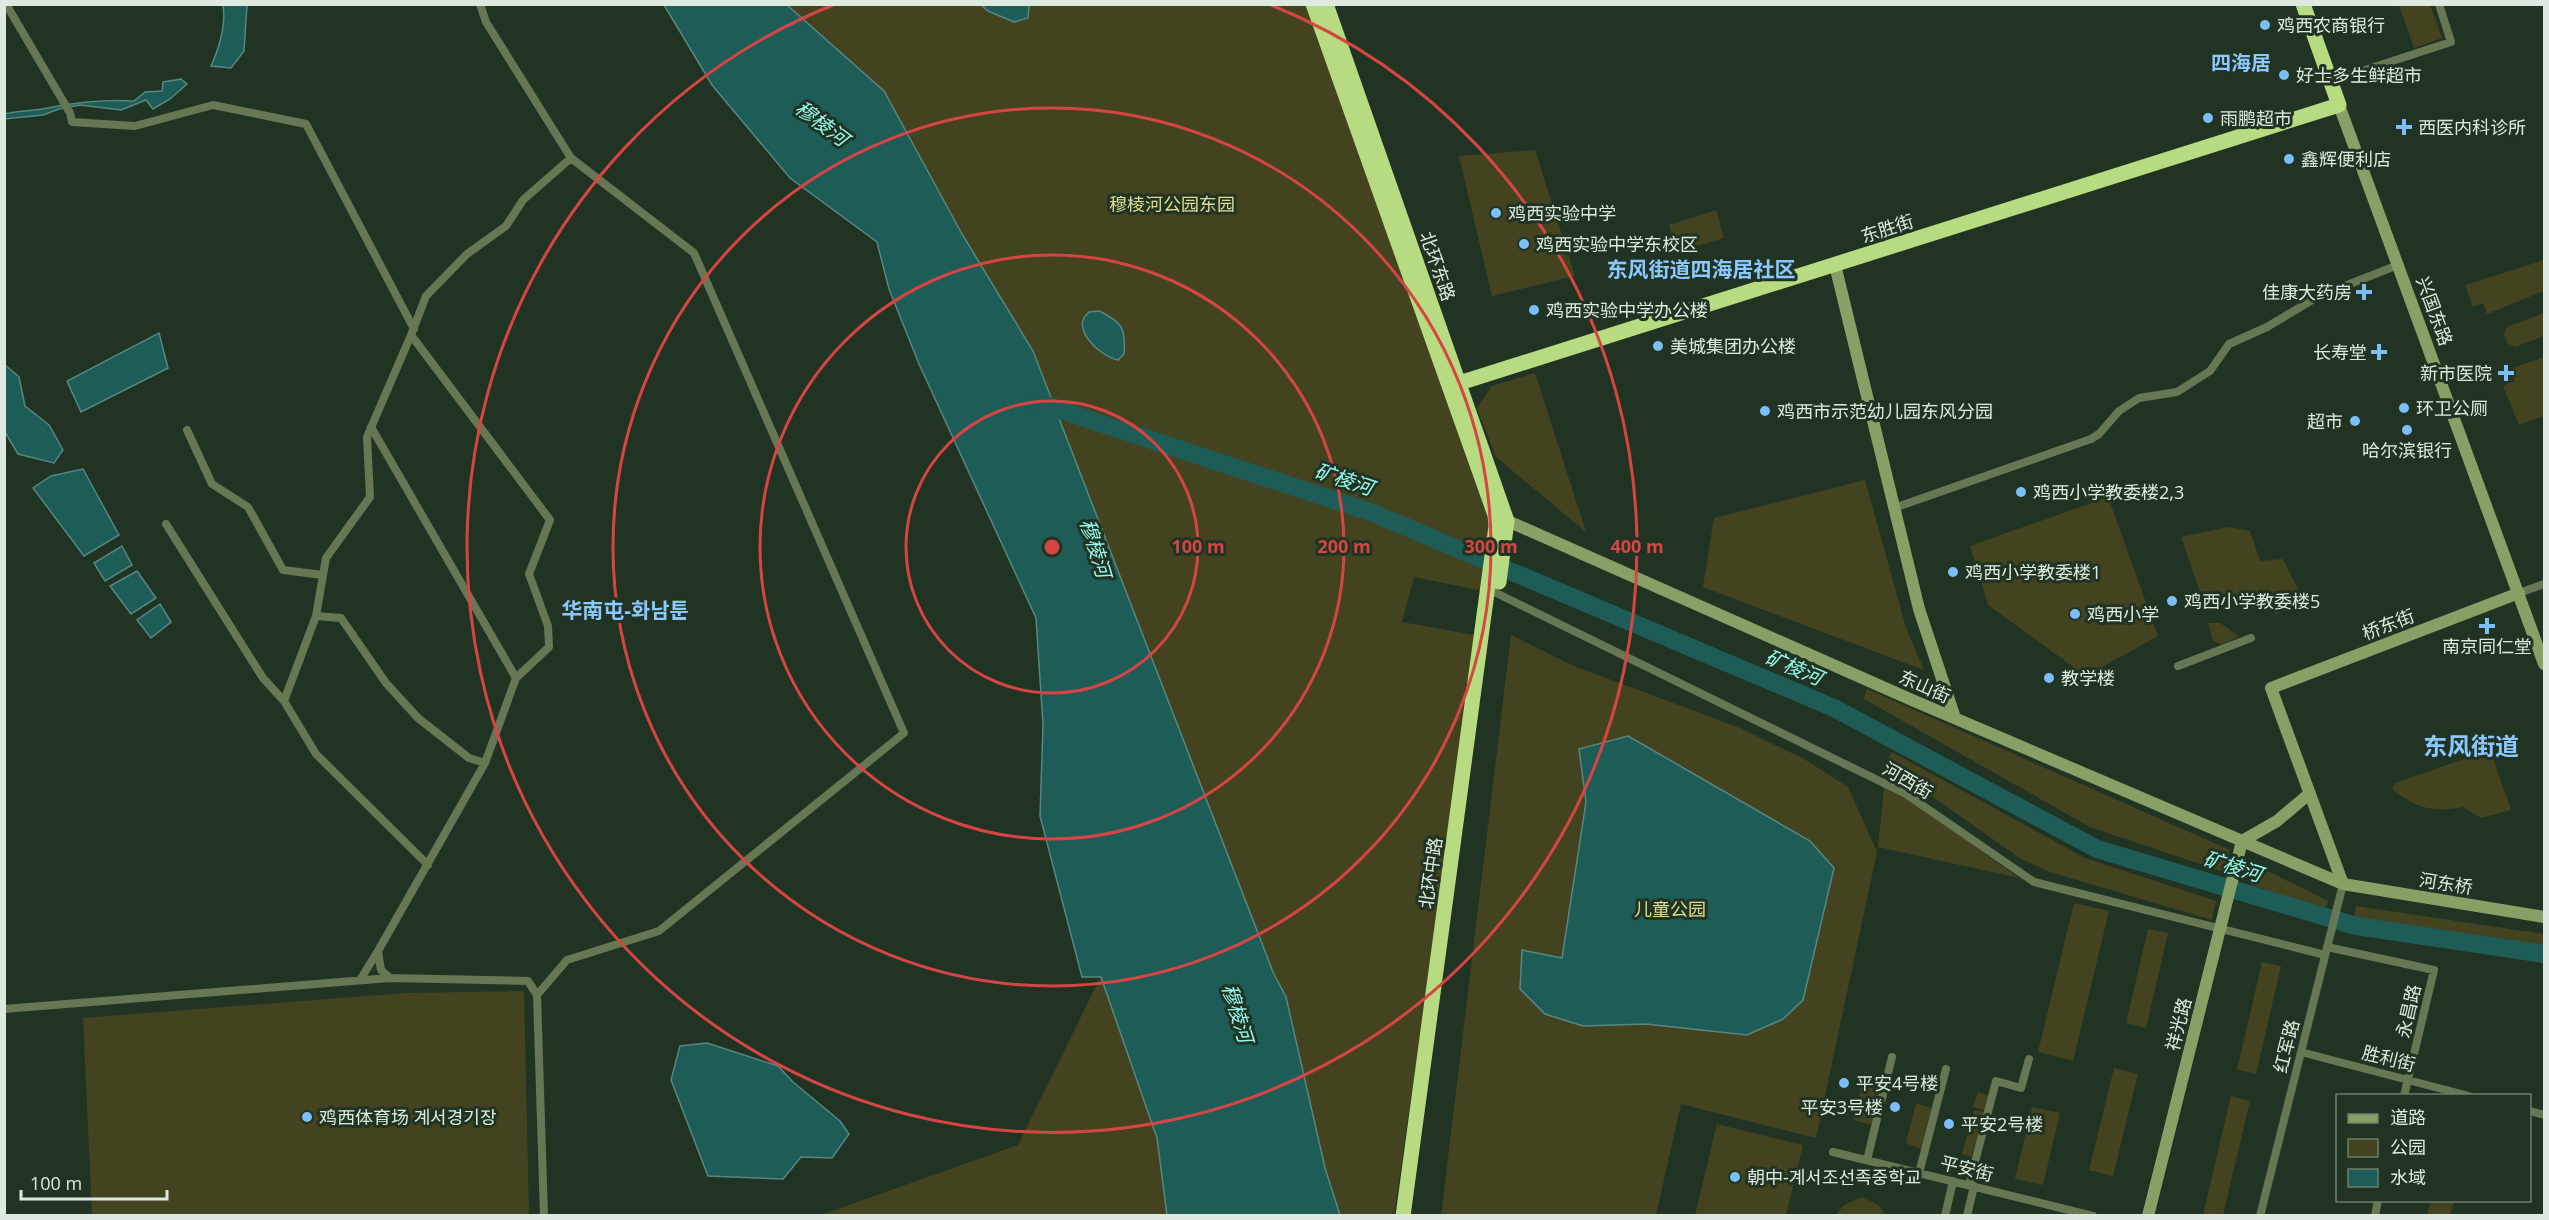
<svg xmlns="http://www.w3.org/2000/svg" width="2549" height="1220" font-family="'Open Sans','Noto Sans SC','Noto Sans KR',sans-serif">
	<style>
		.green { fill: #444320 }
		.water { fill: #1d5c57; stroke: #578780; stroke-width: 1.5 }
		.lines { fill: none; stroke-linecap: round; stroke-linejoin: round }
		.river { stroke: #1d5c57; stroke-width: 18 }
		.street { stroke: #687753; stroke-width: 8 }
		.secondary { stroke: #88a066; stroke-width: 12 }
		.highway { stroke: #b6db81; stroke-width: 15 }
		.ring { fill: none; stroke: #d74543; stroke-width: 3 }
		.poi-dot { fill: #7bbef8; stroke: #213423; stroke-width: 2 }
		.labels { text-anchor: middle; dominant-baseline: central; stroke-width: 6; stroke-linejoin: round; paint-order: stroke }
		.poi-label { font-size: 18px; fill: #deeadf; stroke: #213423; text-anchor: start }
		.park-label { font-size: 18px; fill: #dddc92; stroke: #213423 }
		.street-label { font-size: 18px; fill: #deeadf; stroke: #213423 }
		.neighbourhood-label { font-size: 20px; font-weight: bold; fill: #8ac8fe; stroke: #213423 }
		.water-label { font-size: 20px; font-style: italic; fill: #97f9ee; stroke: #213423 }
		.quarter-label { font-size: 21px; font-weight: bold; fill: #8ac8fe; stroke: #213423 }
		.district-label { font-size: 24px; font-weight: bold; fill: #8ac8fe; stroke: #213423 }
		.centre { fill: #d74543; stroke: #213423; stroke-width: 3 }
		.ring-label { font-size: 18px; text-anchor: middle; font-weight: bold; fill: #d74543; stroke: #213423; stroke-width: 6; stroke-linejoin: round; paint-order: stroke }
	</style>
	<rect width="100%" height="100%" fill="#213423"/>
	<!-- green -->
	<path class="green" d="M787 5H1310L1491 518 1483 591 1414 577 1402 622 1474 635 1477 641 1394 1215H1340L1324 1164 1286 997 1273 972 1033 351 962 234 884 91Z
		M2399 5H2430L2442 38 2414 48Z
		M1535 150 1575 276 1492 296 1459 156Z
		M1716 210 1724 238 1677 252 1669 225Z
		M2544 260V291L2487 314 2483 303 2473 307 2465 285Z
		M2544 313V336L2515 347 2507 343 2504 335 2507 327Z
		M2544 357V416L2519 425 2503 386 2515 381 2511 369Z
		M1535 373 1586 532 1496 457 1477 408 1492 386Z
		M1865 480 1906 628 1924 670 1703 587 1714 518Z
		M2108 497 2158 636 2086 676 1988 605 1970 546Z
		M2229 527 2250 531 2260 561 2283 559 2303 599 2276 615 2269 606 2228 595 2203 601 2181 537Z
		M2208 623H2220L2239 636 2222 645 2213 641Z
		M1511 635 1571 665 1740 728 1804 759 1848 787 1877 852 1816 1138 1681 1104 1656 1215 1441 1216Z
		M1867 689 2230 850 2224 872 2090 827 1864 699Z
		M2490 750 2511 810 2481 818 2463 807C2434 813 2415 808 2392 789L2395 783Z
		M1892 752 2085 858 2216 901 2212 920 2050 872 2021 859 1885 763Z
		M1884 788 1907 798 2019 878 1878 847Z
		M2255 865 2328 901 2325 909 2251 885Z
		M2074 903 2109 911 2073 1061 2038 1052Z
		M2356 906 2544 934V946L2354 918Z
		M2148 929 2168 933 2146 1028 2126 1023Z
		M2262 962 2281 966 2256 1074 2237 1070Z
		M1101 976 1157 1138 1167 1215 818 1216 1018 1145Z
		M524 991 529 1215H92L83 1018 405 993Z
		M2114 1068 2138 1074 2113 1176 2089 1170Z
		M1865 1072 1883 1076 1871 1125 1853 1120Z
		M1978 1092 1989 1096 1984 1110 1973 1107Z
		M2231 1096 2250 1101 2223 1215H2203Z
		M1916 1103 1931 1108 1921 1149 1906 1143Z
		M2032 1107 2060 1113 2043 1185 2015 1179Z
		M1974 1110 1984 1112 1971 1157 1962 1154Z
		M1717 1124 1803 1145 1786 1215H1695Z
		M1862 1197 1878 1205 1886 1215H1836L1844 1205Z
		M2431 1201H2454L2450 1215H2427Z"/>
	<!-- water -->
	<path class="water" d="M1023 4 1029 6 1028 18 1014 22 988 11 981 5Z
		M223 5H247L244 51 231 68 211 66C219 48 226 24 223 5Z
		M664 5H787L884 91 962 234 1033 351 1273 972 1286 997 1325 1168 1340 1215H1167L1157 1138 1101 977H1082L1040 816 1043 725 1036 618 919 364 889 289 877 242 790 178 712 85Z
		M181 79 187 84 170 99 153 109 146 100 121 110 80 105 59 109 43 115 5 119 4 114C17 111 29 111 42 109 75 103 100 99 134 101L145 92 162 91 163 82Z
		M1099 311C1122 322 1126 328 1124 354L1118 360C1104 358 1078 336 1083 320 1084 317 1087 314 1089 312Z
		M159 333 168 368 81 412 67 381Z
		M5 365 19 377 25 406 49 425 63 450 54 463 18 454 5 432Z
		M83 469 119 535 84 556 33 488 51 476Z
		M122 546 132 565 105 581 94 563Z
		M137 571 156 598 131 614 110 586Z
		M160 604 171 622 151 638 137 620Z
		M1628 736 1810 841 1834 868 1803 1000 1783 1019 1747 1035 1646 1024 1583 1026 1545 1014 1520 989 1522 950 1562 958 1586 802 1579 749Z
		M707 1043 778 1066 793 1082 840 1121 849 1134 832 1158 801 1157 783 1179 708 1176 671 1080 680 1046Z"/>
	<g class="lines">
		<!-- river -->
		<path class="river" d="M1033 401 1373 513 1834 708 2097 849 2356 926 2544 954"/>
		<!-- street -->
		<path class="street" d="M6 4 70 113 72 122 135 126 213 105 306 124 414 329
			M480 4 486 22 571 158 523 200 506 226 467 254 426 296 411 335 550 520 529 574 548 626 549 647 516 678 485 763 378 951 381 970 390 978 528 981 537 995 544 1216
			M2331 81 2451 42 2439 4
			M371 427 516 678
			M187 430 212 484 248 507 283 570 323 575
			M1894 508 2091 439 2099 434 2119 411 2139 398 2177 392 2210 371 2229 344 2267 327 2319 296 2398 265
			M166 524 263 678 284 701 316 754 428 865
			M1488 589 1906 794 2034 882 2325 955
			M2519 593 2544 584
			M316 616 341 618 386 683 418 718 469 758 485 763
			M2178 666 2251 638
			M284 701 316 616 326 558 370 497 367 437 411 335
			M2327 947 2434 970 2404 1096
			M360 980 378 951
			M537 995 567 960 659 931 904 733 694 253 571 158
			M4 1009 390 978
			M2301 1052 2469 1096
			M2530 1111 2544 1115
			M1833 1152 2093 1216
			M1867 1160 1892 1057
			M1919 1173 1946 1069
			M1969 1185 1996 1081 2021 1088 2029 1059
			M1945 1216 1953 1181
			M1967 1216 1974 1186
			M2260 1216 2343 884
			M2375 1216 2378 1200"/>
		<!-- secondary -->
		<path class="secondary" d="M2339 105 2544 664
			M1835 265 1919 609 1955 718
			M1501 518 1912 700 2343 884 2544 917
			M2343 884 2271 688 2519 593
			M2148 1216 2242 841 2277 821 2309 794"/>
		<!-- highway -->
		<path class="highway" d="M1313 4 1495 515 1496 526 1403 1216
			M1326 4 1507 521 1499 582
			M1450 386 2339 105 2303 4"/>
	</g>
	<!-- distance rings -->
	<g class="ring">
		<circle cx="1052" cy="547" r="146"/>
		<circle cx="1052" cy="547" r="292"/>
		<circle cx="1052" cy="547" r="439"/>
		<path d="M1271 5A585 585 0 1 1 833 5"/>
	</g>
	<!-- markers -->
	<g class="poi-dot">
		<circle cx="2265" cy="25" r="6"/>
		<circle cx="2284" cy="75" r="6"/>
		<circle cx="2208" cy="118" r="6"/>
		<path d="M2401 118h6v6h6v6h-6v6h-6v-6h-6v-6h6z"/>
		<circle cx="2289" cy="159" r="6"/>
		<circle cx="1496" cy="213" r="6"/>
		<circle cx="1524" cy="244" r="6"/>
		<path d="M2361 283h6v6h6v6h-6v6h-6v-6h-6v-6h6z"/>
		<circle cx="1534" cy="310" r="6"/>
		<circle cx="1658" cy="346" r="6"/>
		<path d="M2376 343h6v6h6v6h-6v6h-6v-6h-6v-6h6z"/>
		<path d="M2503 364h6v6h6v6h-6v6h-6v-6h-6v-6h6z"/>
		<circle cx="2404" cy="408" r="6"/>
		<circle cx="1765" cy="411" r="6"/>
		<circle cx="2355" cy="421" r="6"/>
		<circle cx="2407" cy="430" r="6"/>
		<circle cx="2021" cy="492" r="6"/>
		<circle cx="1953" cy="572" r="6"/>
		<circle cx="2172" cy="601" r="6"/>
		<circle cx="2075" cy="614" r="6"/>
		<path d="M2484 617h6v6h6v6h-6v6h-6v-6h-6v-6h6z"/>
		<circle cx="2049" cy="678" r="6"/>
		<circle cx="1844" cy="1083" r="6"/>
		<circle cx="1895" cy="1107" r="6"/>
		<circle cx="307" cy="1117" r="6"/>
		<circle cx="1949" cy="1124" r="6"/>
		<circle cx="1735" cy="1177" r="6"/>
	</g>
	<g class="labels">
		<!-- poi labels -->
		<g class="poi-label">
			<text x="2277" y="25">鸡西农商银行</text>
			<text x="2296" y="75">好士多生鲜超市</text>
			<text x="2220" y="118">雨鹏超市</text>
			<text x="2418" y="127">西医内科诊所</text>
			<text x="2301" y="159">鑫辉便利店</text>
			<text x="1508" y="213">鸡西实验中学</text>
			<text x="1536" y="244">鸡西实验中学东校区</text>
			<text x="2352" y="292" text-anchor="end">佳康大药房</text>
			<text x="1546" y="310">鸡西实验中学办公楼</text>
			<text x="1670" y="346">美城集团办公楼</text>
			<text x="2367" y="352" text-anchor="end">长寿堂</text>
			<text x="2492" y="373" text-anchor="end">新市医院</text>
			<text x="2416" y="408">环卫公厕</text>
			<text x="1777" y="411">鸡西市示范幼儿园东风分园</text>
			<text x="2343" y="421" text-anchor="end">超市</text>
			<text x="2407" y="450" text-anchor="middle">哈尔滨银行</text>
			<text x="2033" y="492">鸡西小学教委楼2,3</text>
			<text x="1965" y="572">鸡西小学教委楼1</text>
			<text x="2184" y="601">鸡西小学教委楼5</text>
			<text x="2087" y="614">鸡西小学</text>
			<text x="2487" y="646" text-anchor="middle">南京同仁堂</text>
			<text x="2061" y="678">教学楼</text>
			<text x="1856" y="1083">平安4号楼</text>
			<text x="1883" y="1107" text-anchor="end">平安3号楼</text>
			<text x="319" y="1117">鸡西体育场 계서경기장</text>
			<text x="1961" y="1124">平安2号楼</text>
			<text x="1747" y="1177">朝中-계서조선족중학교</text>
		</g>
		<!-- park labels -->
		<g class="park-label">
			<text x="1172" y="204">穆棱河公园东园</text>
			<text x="1670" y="909">儿童公园</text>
		</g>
		<!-- street labels -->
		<g class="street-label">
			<text transform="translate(1887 228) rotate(-18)">东胜街</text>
			<text transform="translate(1438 266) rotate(71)">北环东路</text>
			<text transform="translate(2435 311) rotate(70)">兴国东路</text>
			<text transform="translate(2388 624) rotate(-21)">桥东街</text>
			<text transform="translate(1925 686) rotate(24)">东山街</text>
			<text transform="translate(1908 780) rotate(30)">河西街</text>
			<text transform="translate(1430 873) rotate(-82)">北环中路</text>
			<text transform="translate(2446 883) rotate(9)">河东桥</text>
			<text transform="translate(2408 1011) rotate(-77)">永昌路</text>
			<text transform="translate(2178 1024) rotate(-76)">祥光路</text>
			<text transform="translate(2286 1046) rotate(-76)">红军路</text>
			<text transform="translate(2389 1058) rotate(14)">胜利街</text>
			<text transform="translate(1967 1168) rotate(14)">平安街</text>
		</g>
		<!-- neighbourhood labels -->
		<g class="neighbourhood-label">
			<text x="2241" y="62">四海居</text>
		</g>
		<!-- water labels -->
		<g class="water-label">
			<text transform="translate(822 123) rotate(37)">穆棱河</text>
			<text transform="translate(1344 479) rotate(18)">矿棱河</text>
			<text transform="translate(1096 548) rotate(73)">穆棱河</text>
			<text transform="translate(1794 667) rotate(23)">矿棱河</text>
			<text transform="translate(2233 866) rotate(17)">矿棱河</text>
			<text transform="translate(1238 1013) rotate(73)">穆棱河</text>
		</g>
		<!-- quarter labels -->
		<g class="quarter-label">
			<text x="1701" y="269">东风街道四海居社区</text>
			<text x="625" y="610">华南屯-화남툰</text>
		</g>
		<!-- district labels -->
		<g class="district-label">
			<text x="2471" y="745">东风街道</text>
		</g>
	</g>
	<circle cx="1052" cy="547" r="9" class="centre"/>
	<g class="ring-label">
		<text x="1198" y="553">100 m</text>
		<text x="1344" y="553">200 m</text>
		<text x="1491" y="553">300 m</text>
		<text x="1637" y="553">400 m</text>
	</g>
	<!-- border -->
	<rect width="2549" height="1220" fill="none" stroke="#deeadf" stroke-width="12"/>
	<!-- legend -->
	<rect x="2336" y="1094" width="195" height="108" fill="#213423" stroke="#6d7d6e" stroke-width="1.5"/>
	<rect x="2348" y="1114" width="30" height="9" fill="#88a066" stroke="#6d7d6e" stroke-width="1.5"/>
	<text x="2390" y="1124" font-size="18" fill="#deeadf">道路</text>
	<rect x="2348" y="1139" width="30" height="18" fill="#444320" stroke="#6d7d6e" stroke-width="1.5"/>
	<text x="2390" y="1154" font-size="18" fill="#deeadf">公园</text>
	<rect x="2348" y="1169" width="30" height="18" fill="#1d5c57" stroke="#6d7d6e" stroke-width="1.5"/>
	<text x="2390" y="1184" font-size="18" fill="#deeadf">水域</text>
	<!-- scale -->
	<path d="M21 1190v9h146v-9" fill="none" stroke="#deeadf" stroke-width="3"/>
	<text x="30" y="1190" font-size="18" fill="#deeadf" stroke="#213423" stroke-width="4.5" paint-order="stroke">100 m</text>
</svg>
